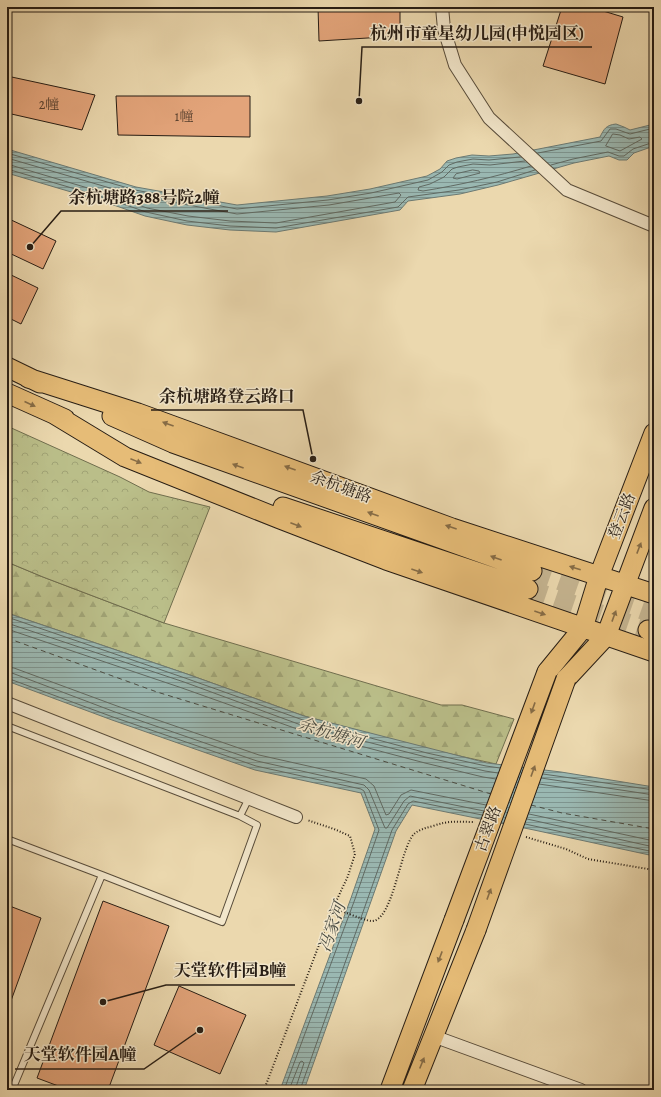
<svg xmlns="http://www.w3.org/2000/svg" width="661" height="1097" font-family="Alegreya,'Noto Serif SC',serif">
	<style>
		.forest { fill: url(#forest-firs); stroke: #706e4e }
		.park { fill: url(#park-crowns); stroke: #706e4e }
		.water { fill: url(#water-rules); stroke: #6c7a73 }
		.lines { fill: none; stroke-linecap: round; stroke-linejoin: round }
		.shore { stroke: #606a63; stroke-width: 1 }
		.ferry { stroke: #4a4c43; stroke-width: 1; stroke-dasharray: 5 4; stroke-linecap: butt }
		.building { fill: #e3a47a; stroke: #271d14 }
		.primary-tunnel { stroke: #c4b38f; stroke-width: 19; stroke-dasharray: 19 10; stroke-linecap: butt }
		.service-casing { stroke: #584c3a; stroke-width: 8 }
		.minor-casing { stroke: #584c3a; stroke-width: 14 }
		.primary-casing { stroke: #271d14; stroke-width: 21 }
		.path { stroke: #271d14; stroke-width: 2; stroke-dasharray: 1 2; stroke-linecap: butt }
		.service { stroke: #f2e6ca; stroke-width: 6 }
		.minor { stroke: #f2e6ca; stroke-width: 12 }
		.primary { stroke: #e6bc77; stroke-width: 19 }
		.primary-bridge-casing { stroke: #271d14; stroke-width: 21; stroke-linecap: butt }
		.primary-bridge { stroke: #e6bc77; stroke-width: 19 }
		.oneway { fill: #866c46 }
		.labels { text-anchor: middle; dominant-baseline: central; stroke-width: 3; stroke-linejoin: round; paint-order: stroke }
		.number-label { font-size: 14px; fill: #563f2e }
		.street-label { font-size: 16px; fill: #271d14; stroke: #f2e6ca }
		.water-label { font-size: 17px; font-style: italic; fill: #4a4c43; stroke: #f2e6ca }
		.leader { fill: none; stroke: #271d14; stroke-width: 1.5 }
		.callout-dot { fill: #271d14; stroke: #f2e6ca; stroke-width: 1.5 }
		.callout-label { font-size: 17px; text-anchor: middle; font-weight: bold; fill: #271d14; stroke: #f2e6ca; stroke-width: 3; stroke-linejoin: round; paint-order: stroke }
	</style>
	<defs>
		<pattern id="forest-firs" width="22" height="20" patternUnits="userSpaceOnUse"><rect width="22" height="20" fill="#babe89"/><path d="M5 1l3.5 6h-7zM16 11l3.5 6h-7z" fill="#a0a375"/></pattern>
		<pattern id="park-crowns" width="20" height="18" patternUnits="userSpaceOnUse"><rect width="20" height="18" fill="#babe89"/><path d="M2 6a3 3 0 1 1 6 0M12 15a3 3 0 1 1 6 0" fill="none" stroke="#a0a375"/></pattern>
		<pattern id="water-rules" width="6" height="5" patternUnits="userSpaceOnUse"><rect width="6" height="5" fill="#9ab8b2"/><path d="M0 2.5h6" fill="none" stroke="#7e9590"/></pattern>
	</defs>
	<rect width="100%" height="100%" fill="#ebd8ae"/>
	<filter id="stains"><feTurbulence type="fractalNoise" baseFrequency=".005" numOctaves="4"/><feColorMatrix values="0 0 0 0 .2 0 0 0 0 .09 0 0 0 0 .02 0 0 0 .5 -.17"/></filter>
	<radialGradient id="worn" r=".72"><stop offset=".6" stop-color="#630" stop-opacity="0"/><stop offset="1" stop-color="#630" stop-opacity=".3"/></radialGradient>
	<!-- forest -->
	<path class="forest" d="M7 562 43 577 164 623 441 705H462L514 719 496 764 428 749 304 716 187 674 7 613Z"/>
	<!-- park -->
	<path class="park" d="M7 426 120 477 149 492 210 507 164 623 43 577 7 562Z"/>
	<!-- water -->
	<path class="water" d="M616 124 624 127 630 130 654 124V146L634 153 627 160H619L609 156 574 163 498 185 460 194 408 201 400 210 276 232 230 230 187 225 145 216 105 202 7 173V149L136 187 237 205 327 196 370 189 427 176 440 169 447 161 456 158 472 155 489 156 513 154 600 137C604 129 606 125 616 124Z
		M7 613 187 674 304 716 487 763 561 772 654 787V856L534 830 412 805 396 831 304 1090H280L351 898 375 829 361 793 255 770 112 720 7 681Z"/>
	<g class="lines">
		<!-- shore -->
		<path class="shore" d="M613 134 620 135 629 139 640 137 642 139 620 151 606 146Z
			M7 153 135 190 237 209 328 200 371 193 428 180 442 172 449 165 457 162 473 159 489 160 520 157
			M538 153 601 141 610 129H616L630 134 654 128
			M7 158 134 195 237 214 329 205 399 193 401 195 395 202 276 223 230 221 188 216 147 208 108 194 7 164
			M525 161 490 165 473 164 458 167 452 169 444 177 430 184 419 187 418 190 423 191C460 185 495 177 531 166
			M551 165 573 159 608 152 619 156H624L633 149 654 142
			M7 169 106 198 146 212 187 221 230 226 276 228 398 207 408 197 459 190 497 182 535 170
			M473 170 479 171 480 173 457 179 453 178 456 174Z
			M7 617 185 678 303 720 427 753 486 766 500 768
			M7 623 184 682 301 725 426 757 485 771 498 773
			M7 629 182 688 300 730 425 763 483 777 496 779
			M7 667 14 668 117 706 259 755 366 779 374 786 386 815 389 814 401 795 411 790 486 805
			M7 673H12L115 712 257 761 364 785 369 790 385 828H387L404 801 410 796 484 811
			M7 678 113 717 256 766 361 789 364 791 379 830 355 899 284 1090
			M543 774 654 790
			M541 778 654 795
			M539 784 654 801
			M529 814 654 841
			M527 819 654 847
			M525 824 654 852
			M289 1090 300 1062 302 1061 304 1063 295 1090
			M300 1090 392 830 408 804 413 801 482 815"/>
		<!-- ferry -->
		<path class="ferry" d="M7 638 157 692 491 794
			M531 805 562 813 654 829"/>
	</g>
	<!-- building -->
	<path class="building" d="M318 7H400V36L319 41Z
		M562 7H590L623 17 605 84 543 66Z
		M7 76 95 95 82 130 7 113Z
		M116 96H250V137L118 135Z
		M7 218 56 241 43 269 7 252Z
		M7 273 38 288 21 324 7 317Z
		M103 901 169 926 108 1090H69L37 1078Z
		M7 905 41 918 8 1009H7Z
		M179 986 246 1015 220 1074 154 1045Z"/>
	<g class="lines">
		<!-- primary-tunnel -->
		<path class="primary-tunnel" d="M532 571 654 614
			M528 589 648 630"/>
		<defs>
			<path id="service" d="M7 726 240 816 249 798
				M7 839 102 875 12 1090
				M102 875 222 922 257 825 240 816"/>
			<path id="minor" d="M442 7 444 29 455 65 489 118 567 190 654 226
				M7 703 296 817
				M433 1036 581 1090"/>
			<path id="primary" d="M7 367 40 383
				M28 378 138 413 452 528 654 594
				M7 393 65 419
				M54 414 125 457 280 519 386 560 654 652
				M112 416 173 443 532 571
				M283 507 528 589
				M648 630 654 632
				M547 672 583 628 599 576 654 433
				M566 679 606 636 654 508
				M390 1090 454 920
				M412 1090 476 930"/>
		</defs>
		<!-- service casing -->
		<use href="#service" class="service-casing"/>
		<!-- minor casing -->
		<use href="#minor" class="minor-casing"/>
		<!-- primary casing -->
		<use href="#primary" class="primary-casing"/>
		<!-- path -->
		<path class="path" d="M526 837 566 849 588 859 654 870
			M333 908C342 911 363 920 371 921 393 923 400 848 414 834 420 829 426 828 433 826 449 820 459 822 475 822
			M264 1090 333 908 348 876 355 854 350 836 334 829 307 820"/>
		<!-- service -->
		<use href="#service" class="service"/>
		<!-- minor -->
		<use href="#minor" class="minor"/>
		<!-- primary -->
		<use href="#primary" class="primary"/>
		<defs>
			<path id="primary-bridge" d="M454 920 547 672
				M476 930 566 679"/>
		</defs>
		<!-- primary-bridge casing -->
		<use href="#primary-bridge" class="primary-bridge-casing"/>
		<!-- primary-bridge -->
		<use href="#primary-bridge" class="primary-bridge"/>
	</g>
	<!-- one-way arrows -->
	<defs><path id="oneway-solid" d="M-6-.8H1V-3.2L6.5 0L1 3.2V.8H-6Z"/></defs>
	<g class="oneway">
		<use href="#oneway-solid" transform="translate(30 404) rotate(24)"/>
		<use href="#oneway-solid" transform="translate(168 424) rotate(-160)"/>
		<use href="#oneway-solid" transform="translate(136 461) rotate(22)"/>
		<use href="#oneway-solid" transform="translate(238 466) rotate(-160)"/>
		<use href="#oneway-solid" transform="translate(290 468) rotate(-160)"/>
		<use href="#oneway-solid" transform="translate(373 514) rotate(-160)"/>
		<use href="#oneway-solid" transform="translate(296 525) rotate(21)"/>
		<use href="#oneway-solid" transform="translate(451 527) rotate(-161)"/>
		<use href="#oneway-solid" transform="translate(639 548) rotate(-69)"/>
		<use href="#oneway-solid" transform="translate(496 558) rotate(-160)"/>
		<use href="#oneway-solid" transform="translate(575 568) rotate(-162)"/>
		<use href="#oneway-solid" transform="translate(417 571) rotate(19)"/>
		<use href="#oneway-solid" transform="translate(540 613) rotate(19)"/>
		<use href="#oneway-solid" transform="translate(614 616) rotate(-70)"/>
		<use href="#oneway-solid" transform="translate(533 708) rotate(110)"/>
		<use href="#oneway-solid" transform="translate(533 771) rotate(-70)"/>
		<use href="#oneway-solid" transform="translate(489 894) rotate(-70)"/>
		<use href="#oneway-solid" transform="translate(440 957) rotate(111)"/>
		<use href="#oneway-solid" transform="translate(422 1063) rotate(-68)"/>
	</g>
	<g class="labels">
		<!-- number labels -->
		<g class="number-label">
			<text x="49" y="104">2幢</text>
			<text x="184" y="116">1幢</text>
		</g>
		<!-- street labels -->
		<g class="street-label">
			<text transform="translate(341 487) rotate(20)">余杭塘路</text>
			<text transform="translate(622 516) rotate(-69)">登云路</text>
			<text transform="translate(488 829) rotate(-70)">古翠路</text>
		</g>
		<!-- water labels -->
		<g class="water-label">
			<text transform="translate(331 733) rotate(17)">余杭塘河</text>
			<text transform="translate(332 927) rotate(-71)">冯家河</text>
		</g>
	</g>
	<!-- callouts -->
	<path class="leader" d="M359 101L362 47H592M30 247L61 211H228M313 459L303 410H151M103 1002L166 985H295M200 1030L144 1069H15"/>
	<g class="callout-dot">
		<circle cx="359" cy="101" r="4"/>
		<circle cx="30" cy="247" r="4"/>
		<circle cx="313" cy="459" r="4"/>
		<circle cx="103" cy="1002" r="4"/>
		<circle cx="200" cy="1030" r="4"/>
	</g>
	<g class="callout-label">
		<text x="477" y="39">杭州市童星幼儿园(申悦园区)</text>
		<text x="144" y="203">余杭塘路388号院2幢</text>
		<text x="227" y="402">余杭塘路登云路口</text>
		<text x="230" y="976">天堂软件园B幢</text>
		<text x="80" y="1060">天堂软件园A幢</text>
	</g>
	<!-- margin -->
	<rect width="661" height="1097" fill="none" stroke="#ebd8ae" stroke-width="24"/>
	<rect x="8" y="8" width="645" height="1081" fill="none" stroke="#271d14" stroke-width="2"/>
	<rect x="12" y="12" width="637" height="1073" fill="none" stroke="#271d14"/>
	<rect width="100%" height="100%" filter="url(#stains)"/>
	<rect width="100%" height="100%" fill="url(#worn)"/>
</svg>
